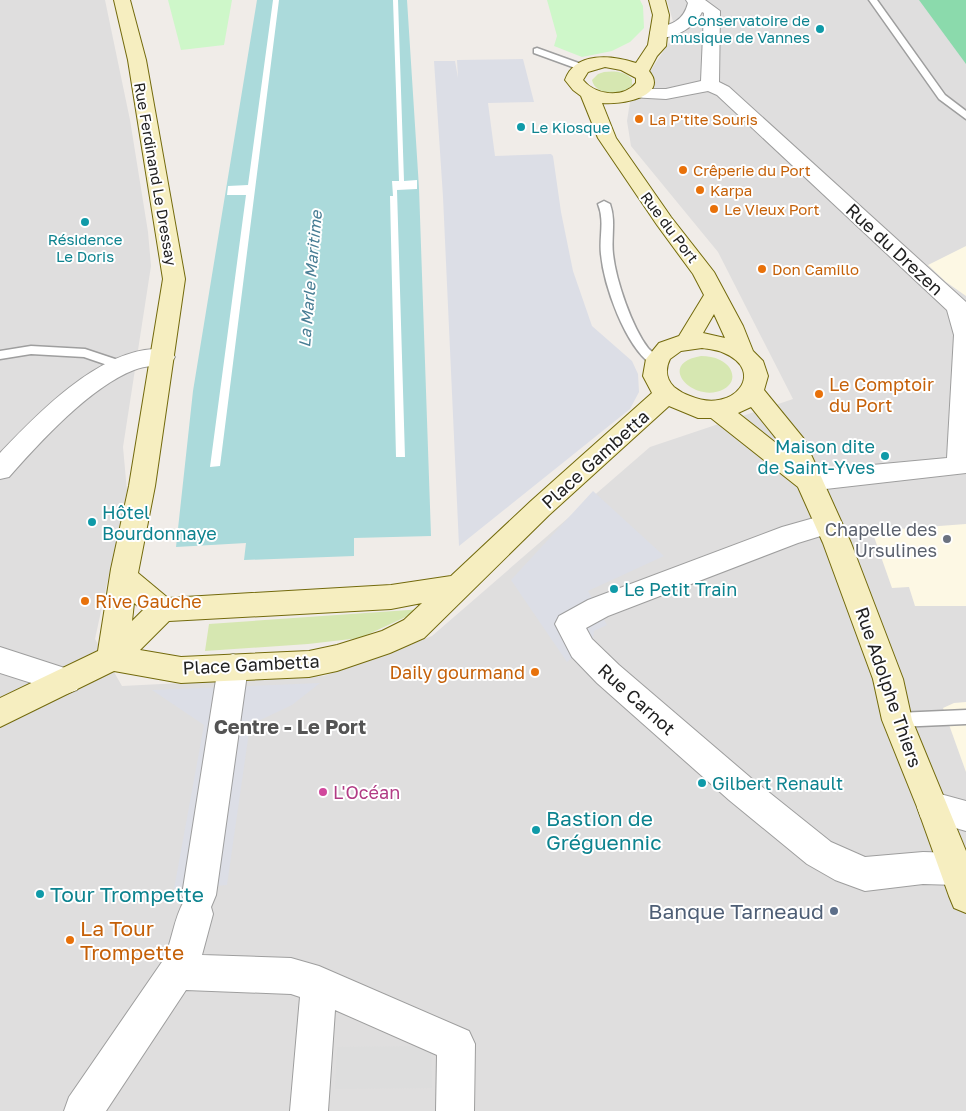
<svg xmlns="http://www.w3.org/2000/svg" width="966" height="1111" font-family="'Golos Text',sans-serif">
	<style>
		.residential { fill: #dfdede }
		.education { fill: #fdf8e4 }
		.grass { fill: #d6e7b1 }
		.park { fill: #cef7c9 }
		.pitch { fill: #8bdaac }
		.parking { fill: #ddd }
		.plaza { fill: #dcdee6 }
		.water { fill: #abdadb }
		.pier { fill: #fff }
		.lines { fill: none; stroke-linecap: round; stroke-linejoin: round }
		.lane-casing { stroke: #9e9e9e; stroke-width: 3 }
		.street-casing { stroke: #9e9e9e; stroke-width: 2 }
		.secondary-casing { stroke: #736a0c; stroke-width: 2 }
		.lane { fill: #fff; fill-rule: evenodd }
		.street { fill: #fff; fill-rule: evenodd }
		.secondary { fill: #f6eec0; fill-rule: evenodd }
		.culture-dot { fill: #0f9aa8; stroke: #fff; stroke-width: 2 }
		.food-dot { fill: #e8710a; stroke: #fff; stroke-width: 2 }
		.worship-dot { fill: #6b7280; stroke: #fff; stroke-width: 2 }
		.hotel-dot { fill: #d1479c; stroke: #fff; stroke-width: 2 }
		.service-dot { fill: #5c6f8a; stroke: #fff; stroke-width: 2 }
		.labels { text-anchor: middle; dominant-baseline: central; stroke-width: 4; stroke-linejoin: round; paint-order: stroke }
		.far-culture-label { font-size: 15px; fill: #0d838f; stroke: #fff; text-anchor: end }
		.far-food-label { font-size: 15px; fill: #c56008; stroke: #fff; text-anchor: start }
		.far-street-label { font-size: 15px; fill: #212121; stroke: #fff }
		.far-water-label { font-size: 16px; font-style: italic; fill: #487d94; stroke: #fff }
		.street-label { font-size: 18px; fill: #212121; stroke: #fff }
		.food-label { font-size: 18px; fill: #c56008; stroke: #fff; text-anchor: start }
		.culture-label { font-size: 18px; fill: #0d838f; stroke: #fff; text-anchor: start }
		.worship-label { font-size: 18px; fill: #5b616d; stroke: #fff; text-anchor: end }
		.hotel-label { font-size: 18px; fill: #b23c85; stroke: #fff; text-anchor: start }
		.quarter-label { font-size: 20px; font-weight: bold; fill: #545454; stroke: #fff }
		.near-culture-label { font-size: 21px; fill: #0d838f; stroke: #fff; text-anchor: start }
		.near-service-label { font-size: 21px; fill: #4e5e75; stroke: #fff; text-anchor: end }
		.near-food-label { font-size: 21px; fill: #c56008; stroke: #fff; text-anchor: start }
	</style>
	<rect width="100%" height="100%" fill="#f0ece8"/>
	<!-- residential -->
	<path class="residential" d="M0 0H105L130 120 148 232 151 266 123 447 127 491 95 639 122 686 324 676 432 636 650 447 793 399 718 252 631 146 627 121 630 102 676 32 667 0H966V1111H0Z"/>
	<!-- education -->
	<path class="education" d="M966 246V296L946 282 928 265Z
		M966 524V606H915L909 587 892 588 872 531Z
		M966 702V772L943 708 954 703Z"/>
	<!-- grass -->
	<path class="grass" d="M604 72C614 71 624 71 632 79V85C623 96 595 96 592 80L598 74Z
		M701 356C708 356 714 357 720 360 733 366 738 381 724 389 695 405 654 364 701 356Z
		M423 609 360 638 308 644 205 651 209 624Z"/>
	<!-- park -->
	<path class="park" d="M168 0H232L224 45 181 50Z
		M547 0H640L643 6 644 28 630 42 612 51 582 57 554 46 557 36Z"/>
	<!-- pitch -->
	<path class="pitch" d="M919 0H966V64Z"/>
	<!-- parking -->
	<path class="parking" d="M431 1046 432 1088 335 1089 337 1047Z"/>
	<!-- plaza -->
	<path class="plaza" d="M523 59 534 102 488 103 495 156 551 154 553 156 561 212 573 271 592 326 632 361 638 374 639 392 630 409 459 546 443 197 434 61H455L458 78 457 60Z
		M593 491 664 556 588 591 607 625 594 631 593 639 567 662 511 580Z
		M320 683 292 705 250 725 227 885 174 889 204 725 152 690Z"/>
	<!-- water -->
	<path class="water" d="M257 0H407L419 188 431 536 354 538V556L244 560 246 543 176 547 193 391Z"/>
	<!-- pier -->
	<path class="pier" d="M273 0H279L220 466 210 467 246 195H227L228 186 248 185Z
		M393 0H398L404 181 417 180V189L397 190 405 457H396L390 196H393L392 181H399Z"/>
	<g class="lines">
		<defs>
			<path id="lane" d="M869 0H877L945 95 966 111V119L939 99Z
				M537 48 584 65 586 67 581 70 578 69 534 53V49Z
				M604 201 610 204C616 221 611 237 613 254 616 281 632 327 648 348 652 353 659 355 662 361L661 364H651C625 345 604 286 601 254 599 237 605 221 598 204Z
				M31 346 85 349 127 363 128 366 122 370 84 357 31 354 0 359V351Z
				M966 710V724L897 727 891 725 889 720 891 715 897 713Z"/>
			<path id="street" d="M686 0H705L720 11 719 82 729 87 966 302V473L808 491 799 488 795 481 799 474 808 471 947 458 954 335 947 310 717 95 708 91 666 99 629 97 626 93 629 89H666L701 81 704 13 702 12C694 29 671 41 652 37L650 33 652 29C669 25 683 23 688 3Z
				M154 349 171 351 175 357 171 363C159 366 146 365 134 370 90 387 40 442 9 477L0 479V453C37 414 97 352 154 349Z
				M828 514 837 517 841 524 837 531 798 543 608 616 586 628 592 639 619 665 751 778 831 842 865 857 923 852 957 853 966 856V882L957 885 923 884 865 891 835 880 807 864 729 800 597 683 572 657 555 624 559 616 588 600 782 527Z
				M0 647 77 672 81 681 77 690 66 694 0 673Z
				M233 654 244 658 248 667 216 895 211 907 213 914 202 955 291 958 319 966 469 1031 475 1044 474 1111H436L437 1055 335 1010 328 1111H290L300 997 291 994 186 990 106 1111H64L69 1097 164 959C172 941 174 918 184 901L182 895 218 667 222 658Z
				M933 792 966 801V831L921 818 917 807 921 796Z"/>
			<path id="secondary" d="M114 0H130L146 60 185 279 155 486 138 573 168 598 391 585 451 576 531 501 652 393 643 376 646 359 659 343 679 336 704 295 693 274 657 225 598 138 581 96 573 90 565 80C575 51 612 55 636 63L648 45 653 15 649 0H665L669 15 666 46 657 56 649 71C670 97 619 105 602 103L616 138 671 217 714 272 743 326 753 351 763 361 768 376 764 390 804 439 851 543 903 679 912 720 966 851V913L954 908 949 896 917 807 882 720 873 679 823 543 798 487 711 418H698L669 406 549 515 424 638 390 653 337 671 309 677 181 683 114 671 0 727V698L98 651 111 569 129 486 163 279 128 60ZM605 67 621 70 636 78V83C623 99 595 95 583 80L588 72ZM714 314 725 338 703 333ZM702 348C709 349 718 350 724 353 767 371 734 415 690 396 684 394 679 391 674 387 666 379 665 369 670 359L681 351ZM751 407 780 443 781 447 738 413ZM134 603 143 610 132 621ZM422 603 404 620 382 631 337 645 309 651 181 657 140 650 169 621 391 609Z"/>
		</defs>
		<!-- lane casing -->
		<use href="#lane" class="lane-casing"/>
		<!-- street casing -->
		<use href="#street" class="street-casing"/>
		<!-- secondary casing -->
		<use href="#secondary" class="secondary-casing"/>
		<!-- lane -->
		<use href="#lane" class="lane"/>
		<!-- street -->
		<use href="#street" class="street"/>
		<!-- secondary -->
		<use href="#secondary" class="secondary"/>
	</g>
	<!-- markers -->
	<g class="culture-dot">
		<circle cx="820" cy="29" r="5"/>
		<circle cx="521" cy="127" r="5"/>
		<circle cx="85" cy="222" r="5"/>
		<circle cx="885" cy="456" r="5"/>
		<circle cx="92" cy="522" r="5"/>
		<circle cx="614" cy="589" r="5"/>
		<circle cx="702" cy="783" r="5"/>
		<circle cx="536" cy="830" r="5"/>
		<circle cx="40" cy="894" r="5"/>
	</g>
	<g class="food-dot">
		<circle cx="639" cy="119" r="5"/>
		<circle cx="683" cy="170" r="5"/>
		<circle cx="700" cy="190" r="5"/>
		<circle cx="714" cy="209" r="5"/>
		<circle cx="762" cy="269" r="5"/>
		<circle cx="819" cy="394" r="5"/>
		<circle cx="85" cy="601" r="5"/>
		<circle cx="535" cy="672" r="5"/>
		<circle cx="70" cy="940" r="5"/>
	</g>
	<circle class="worship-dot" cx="947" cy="539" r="5"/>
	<circle class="hotel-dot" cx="323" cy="792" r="5"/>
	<circle class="service-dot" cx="834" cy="911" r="5"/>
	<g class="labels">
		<!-- far-culture labels -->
		<g class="far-culture-label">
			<text x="810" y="20">Conservatoire de<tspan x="810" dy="17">musique de Vannes</tspan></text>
			<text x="531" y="127" text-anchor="start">Le Kiosque</text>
			<text x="85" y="239" text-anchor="middle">Résidence<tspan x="85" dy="17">Le Doris</tspan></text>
		</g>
		<!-- far-food labels -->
		<g class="far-food-label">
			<text x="649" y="119">La P'tite Souris</text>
			<text x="693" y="170">Crêperie du Port</text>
			<text x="710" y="190">Karpa</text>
			<text x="724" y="209">Le Vieux Port</text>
			<text x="772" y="269">Don Camillo</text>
		</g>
		<!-- far-street labels -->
		<g class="far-street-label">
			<text transform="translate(156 174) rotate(80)">Rue Ferdinand Le Dressay</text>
			<text transform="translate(670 227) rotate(53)">Rue du Port</text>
		</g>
		<!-- far-water labels -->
		<g class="far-water-label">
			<text transform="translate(310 279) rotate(-85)">La Marle Maritime</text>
		</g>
		<!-- street labels -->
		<g class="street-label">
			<text transform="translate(895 249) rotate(43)">Rue du Drezen</text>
			<text transform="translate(595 459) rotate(-42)">Place Gambetta</text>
			<text transform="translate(251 664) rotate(-3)">Place Gambetta</text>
			<text transform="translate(889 687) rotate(71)">Rue Adolphe Thiers</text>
			<text transform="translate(637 699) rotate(42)">Rue Carnot</text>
		</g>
		<!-- food labels -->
		<g class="food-label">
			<text x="829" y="384">Le Comptoir<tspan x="829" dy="21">du Port</tspan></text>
			<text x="95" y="601">Rive Gauche</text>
			<text x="525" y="672" text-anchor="end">Daily gourmand</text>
		</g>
		<!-- culture labels -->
		<g class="culture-label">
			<text x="875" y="446" text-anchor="end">Maison dite<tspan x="875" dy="21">de Saint-Yves</tspan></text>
			<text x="102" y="512">Hôtel<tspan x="102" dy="21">Bourdonnaye</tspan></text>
			<text x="624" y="589">Le Petit Train</text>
			<text x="712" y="783">Gilbert Renault</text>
		</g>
		<!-- worship labels -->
		<g class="worship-label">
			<text x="937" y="529">Chapelle des<tspan x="937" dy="21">Ursulines</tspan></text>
		</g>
		<!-- hotel labels -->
		<g class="hotel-label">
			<text x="333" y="792">L'Océan</text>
		</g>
		<!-- quarter labels -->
		<g class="quarter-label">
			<text x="290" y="726">Centre - Le Port</text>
		</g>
		<!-- near-culture labels -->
		<g class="near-culture-label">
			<text x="546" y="818">Bastion de<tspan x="546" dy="24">Gréguennic</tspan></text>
			<text x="50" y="894">Tour Trompette</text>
		</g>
		<!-- near-service labels -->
		<g class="near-service-label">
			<text x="824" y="911">Banque Tarneaud</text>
		</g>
		<!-- near-food labels -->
		<g class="near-food-label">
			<text x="80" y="928">La Tour<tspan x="80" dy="24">Trompette</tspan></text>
		</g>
	</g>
</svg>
